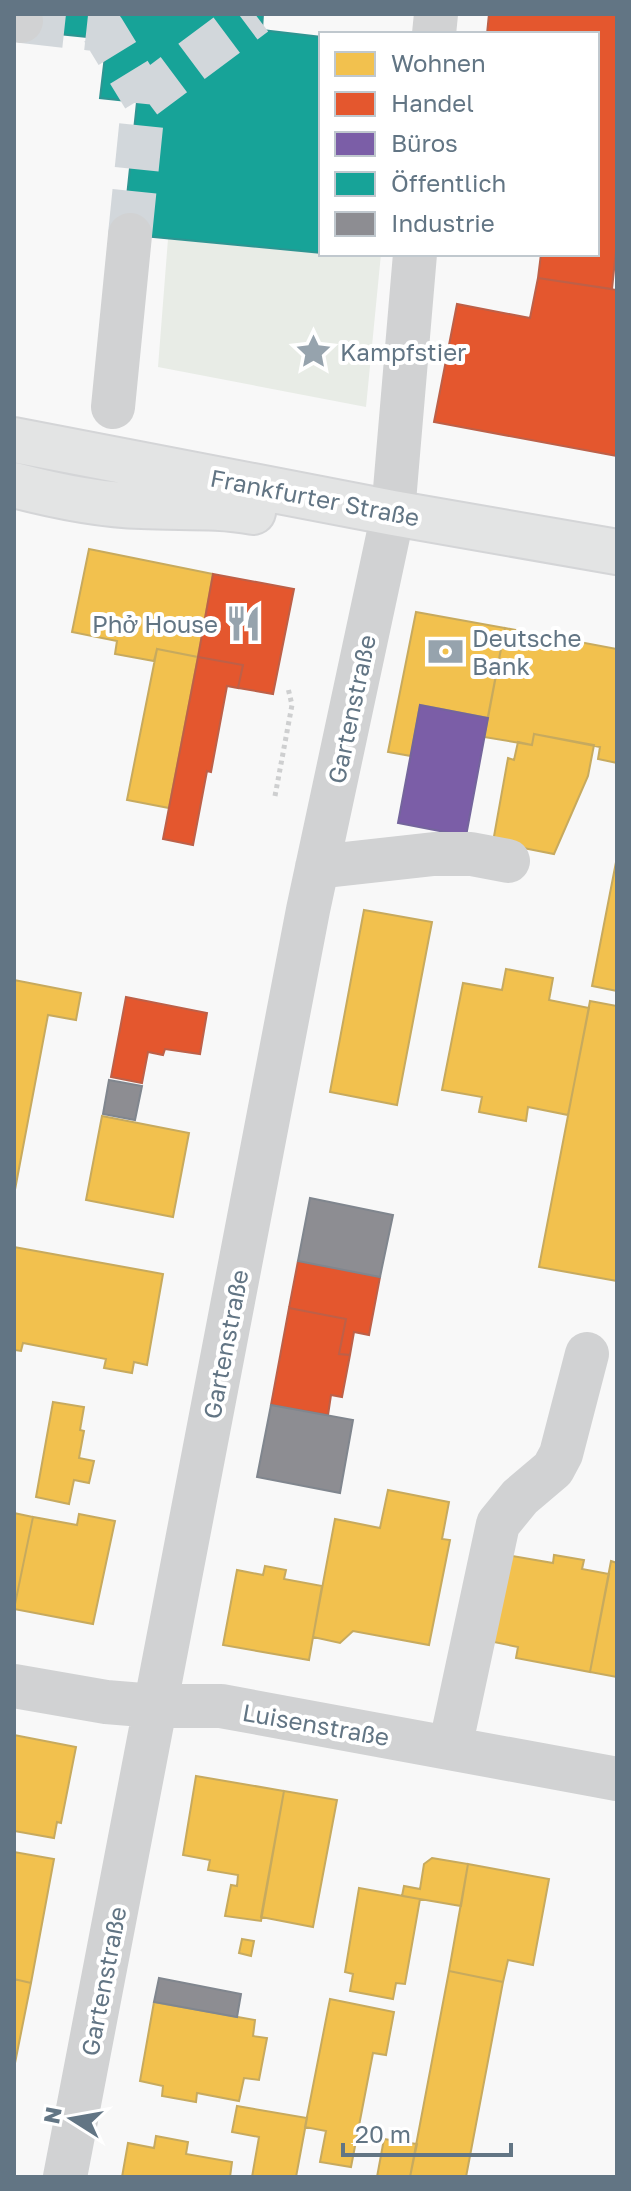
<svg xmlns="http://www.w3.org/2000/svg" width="631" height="2191" font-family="'Golos Text',sans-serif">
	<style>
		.green { fill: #e8ece6 }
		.homes { fill: #f2c14e; stroke: #c7aa5e; stroke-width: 2 }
		.shops { fill: #e4572e; stroke: #bd6048; stroke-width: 2 }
		.offices { fill: #7b5ea7; stroke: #74659c; stroke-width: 2 }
		.public { fill: #17a398; stroke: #2e9592; stroke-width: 2 }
		.industry { fill: #8d8d92; stroke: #80868e; stroke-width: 2 }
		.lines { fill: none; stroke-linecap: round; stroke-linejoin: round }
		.minor-tunnel { stroke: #d2d7db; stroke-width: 44; stroke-dasharray: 44 22; stroke-linecap: butt }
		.major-casing { stroke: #d4d5d7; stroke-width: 48 }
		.path { stroke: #cecfd0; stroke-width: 5; stroke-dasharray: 4 4; stroke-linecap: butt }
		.minor { stroke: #d1d2d3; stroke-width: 44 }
		.major { stroke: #e3e4e4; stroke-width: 44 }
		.labels { text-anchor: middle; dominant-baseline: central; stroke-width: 8; stroke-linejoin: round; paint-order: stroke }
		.poi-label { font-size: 24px; fill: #627584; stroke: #fff; text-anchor: start }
		.street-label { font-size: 24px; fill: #627584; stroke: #fff }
	</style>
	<rect width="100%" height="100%" fill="#f8f8f8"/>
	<!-- green -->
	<path class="green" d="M168 239 361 257 362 254H381L366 407 158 367Z"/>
	<!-- homes -->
	<path class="homes" d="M89 549 213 574 198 657 157 649 154 661 115 654 117 641 72 632Z
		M416 612 505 628 488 718 420 705 411 756 388 752Z
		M505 628 617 649V763L598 759 600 747 534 734 532 745 484 737Z
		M157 649 198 657 169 808 127 800Z
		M534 734 594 745 588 776 554 854 493 842 508 758 514 760 518 742 532 745Z
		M617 857V991L592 986Z
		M364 910 432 922 397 1105 330 1092Z
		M506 969 553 978 549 1000 589 1008 568 1115 528 1107 526 1121 479 1112 482 1097 442 1090 463 983 502 990Z
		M14 980 81 993 76 1020 48 1015 14 1195Z
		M590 1001 617 1006V1281L539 1267Z
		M102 1116 189 1133 173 1217 86 1200Z
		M14 1247 163 1274 147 1365 134 1362 132 1373 104 1368 106 1359 23 1343 21 1351 14 1350Z
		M53 1402 84 1407 80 1430 84 1431 79 1458 94 1461 89 1483 74 1480 69 1504 36 1497Z
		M388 1490 449 1502 442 1539 450 1540 429 1645 353 1631 340 1643 313 1637 335 1519 380 1528Z
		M14 1513 33 1517 14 1609Z
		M79 1514 115 1521 93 1624 14 1609 33 1517 77 1525Z
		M506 1555 553 1563 554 1555 584 1560 582 1569 609 1574 590 1672 516 1658 518 1647 489 1641Z
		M611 1561 617 1563V1677L590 1672Z
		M265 1566 286 1570 284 1579 322 1586 309 1660 223 1645 237 1570 263 1575Z
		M14 1735 76 1747 61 1823 57 1822 54 1838 14 1831Z
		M196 1776 284 1791 261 1921 225 1916 231 1885 237 1886 238 1875 208 1870 210 1860 183 1855Z
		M284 1791 337 1800 313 1927 261 1917Z
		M14 1852 54 1859 31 1983 14 1979Z
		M432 1858 468 1864 461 1906 402 1896 404 1886 420 1889 424 1864Z
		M468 1864 549 1879 533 1965 508 1960 503 1982 449 1971Z
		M359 1888 420 1899 405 1984 396 1983 393 1999 350 1991 353 1974 345 1972Z
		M242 1939 254 1941 251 1956 239 1953Z
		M449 1971 503 1982 466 2177H410Z
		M14 1979 31 1983 14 2068Z
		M330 1999 394 2012 386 2055 373 2053 351 2167 320 2162 326 2131 305 2127Z
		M154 2002 255 2020 253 2036 267 2038 259 2080 244 2078 239 2101 197 2093 196 2102 162 2096 163 2086 140 2081Z
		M237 2106 307 2118 296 2177H252L259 2137 232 2132Z
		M156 2136 188 2142 186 2154 232 2162 230 2177H122L128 2143 154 2148Z
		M384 2139 417 2144 410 2177H377Z"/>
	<!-- shops -->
	<path class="shops" d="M489 14H617V241L612 289 538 278 541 254H597V34H487Z
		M538 278 617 290V456L434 422 457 304 530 318Z
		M213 574 294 589 273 694 238 688 243 665 198 657Z
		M198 657 243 665 238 688 227 686 211 772 207 771 193 845 163 839Z
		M126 997 207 1013 200 1054 165 1049 163 1055 148 1052 142 1083 111 1077Z
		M298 1261 380 1277 369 1335 354 1332 350 1355 339 1354 346 1319 289 1308Z
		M289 1308 346 1319 339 1354 350 1355 342 1397 331 1395 328 1415 271 1405Z"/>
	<!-- offices -->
	<path class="offices" d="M420 705 488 718 466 836 398 823Z"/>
	<!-- public -->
	<path class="public" d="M22 14H263L262 30 321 37V253L123 234 137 102 100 98 107 39 20 30Z"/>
	<!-- industry -->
	<path class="industry" d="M109 1080 142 1086 135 1120 103 1114Z
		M310 1198 393 1215 380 1277 298 1261Z
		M271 1405 353 1420 340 1493 257 1477Z
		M159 1978 241 1994 237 2017 154 2002Z"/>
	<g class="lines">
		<!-- minor-tunnel -->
		<path class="minor-tunnel" d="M21 21 103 30 144 97
			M130 235 144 97 255 14"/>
		<defs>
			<path id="major" d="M14 440 393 513 617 552
				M14 485C56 496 98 505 142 506 180 508 216 505 253 512"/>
		</defs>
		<!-- major casing -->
		<use href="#major" class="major-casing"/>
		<!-- path -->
		<path class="path" d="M275 796 292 705 288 688"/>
		<!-- minor -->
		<path class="minor" d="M14 20 21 21
			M434 34 436 14
			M113 407 130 235
			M317 867 434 854H471L508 861
			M14 1686 106 1702 155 1706H221L617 1779
			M450 1748 498 1524 520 1497 553 1469 561 1454 587 1354
			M65 2177 308 910 393 513 415 254"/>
		<!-- major -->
		<use href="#major" class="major"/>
	</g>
	<!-- icons -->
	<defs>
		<symbol id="sight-bare" viewBox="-9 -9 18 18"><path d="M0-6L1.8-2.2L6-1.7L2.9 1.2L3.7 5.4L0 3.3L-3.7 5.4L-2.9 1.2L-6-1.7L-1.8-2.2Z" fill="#96a3ad" stroke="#fff" stroke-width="2.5" paint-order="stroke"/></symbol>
		<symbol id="restaurant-bare" viewBox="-9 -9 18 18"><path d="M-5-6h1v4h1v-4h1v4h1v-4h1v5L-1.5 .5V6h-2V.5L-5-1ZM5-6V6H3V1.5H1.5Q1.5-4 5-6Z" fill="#96a3ad" stroke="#fff" stroke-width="2.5" paint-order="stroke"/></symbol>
		<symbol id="bank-bare" viewBox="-9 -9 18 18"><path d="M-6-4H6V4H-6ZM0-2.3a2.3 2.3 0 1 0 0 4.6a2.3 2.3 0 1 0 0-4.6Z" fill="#96a3ad" stroke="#fff" stroke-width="2.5" paint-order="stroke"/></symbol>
	</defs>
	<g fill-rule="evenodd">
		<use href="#sight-bare" x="288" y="326" width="51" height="51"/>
		<use href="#restaurant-bare" x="218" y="598" width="51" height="51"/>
		<use href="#bank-bare" x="420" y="626" width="51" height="51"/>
	</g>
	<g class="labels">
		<!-- poi labels -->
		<g class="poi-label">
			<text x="340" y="351">Kampfstier</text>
			<text x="218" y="623" text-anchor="end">Phở House</text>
			<text x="472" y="637">Deutsche<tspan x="472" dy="28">Bank</tspan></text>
		</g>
		<!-- street labels -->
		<g class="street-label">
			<text transform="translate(315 497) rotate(11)">Frankfurter Straße</text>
			<text transform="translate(351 709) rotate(-78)">Gartenstraße</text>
			<text transform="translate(225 1344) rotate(-79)">Gartenstraße</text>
			<text transform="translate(316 1724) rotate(10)">Luisenstraße</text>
			<text transform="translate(103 1981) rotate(-79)">Gartenstraße</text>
		</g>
	</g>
	<!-- border -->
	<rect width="631" height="2191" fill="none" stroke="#627584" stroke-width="32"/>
	<!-- legend -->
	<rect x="319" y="32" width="280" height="224" fill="#ffffff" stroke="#c0c8ce" stroke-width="2"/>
	<rect x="335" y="52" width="40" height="24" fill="#f2c14e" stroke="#c0c8ce" stroke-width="2"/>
	<text x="391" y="72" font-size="24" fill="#627584">Wohnen</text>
	<rect x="335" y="92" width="40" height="24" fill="#e4572e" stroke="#c0c8ce" stroke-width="2"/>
	<text x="391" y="112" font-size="24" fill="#627584">Handel</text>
	<rect x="335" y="132" width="40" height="24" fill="#7b5ea7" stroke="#c0c8ce" stroke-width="2"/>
	<text x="391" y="152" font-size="24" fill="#627584">Büros</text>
	<rect x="335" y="172" width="40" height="24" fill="#17a398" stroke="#c0c8ce" stroke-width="2"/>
	<text x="391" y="192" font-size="24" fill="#627584">Öffentlich</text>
	<rect x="335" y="212" width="40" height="24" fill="#8d8d92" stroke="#c0c8ce" stroke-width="2"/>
	<text x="391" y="232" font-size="24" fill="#627584">Industrie</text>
	<!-- north arrow -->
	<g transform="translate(72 2119) rotate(281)" stroke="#ffffff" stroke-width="6" paint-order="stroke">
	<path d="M0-6L14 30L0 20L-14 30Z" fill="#627584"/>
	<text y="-12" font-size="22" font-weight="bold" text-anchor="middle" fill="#627584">N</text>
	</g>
	<!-- scale -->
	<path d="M343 2143v12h168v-12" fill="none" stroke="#627584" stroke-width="4"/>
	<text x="355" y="2143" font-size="24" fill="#627584" stroke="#ffffff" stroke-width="6" paint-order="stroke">20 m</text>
</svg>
